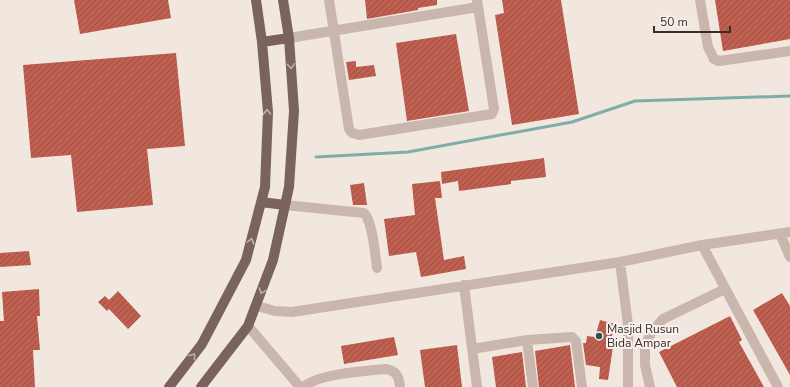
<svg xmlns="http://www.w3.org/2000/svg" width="790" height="387" font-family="'Nunito Sans',sans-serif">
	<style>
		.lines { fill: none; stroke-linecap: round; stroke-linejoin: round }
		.stream { stroke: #80adaa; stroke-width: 3 }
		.building { fill: url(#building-hatch) }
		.minor { stroke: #c9b6ac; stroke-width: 10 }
		.major { stroke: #79635c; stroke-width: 10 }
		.oneway { stroke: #bfb2ab }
		.poi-dot { fill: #225755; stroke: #f9f2ec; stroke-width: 1.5 }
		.labels { text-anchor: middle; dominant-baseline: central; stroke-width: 4; stroke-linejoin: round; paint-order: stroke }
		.poi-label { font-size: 12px; fill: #382d2a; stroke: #f9f2ec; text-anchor: start }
	</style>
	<defs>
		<pattern id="building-hatch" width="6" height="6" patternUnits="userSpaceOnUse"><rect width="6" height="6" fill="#bf5f50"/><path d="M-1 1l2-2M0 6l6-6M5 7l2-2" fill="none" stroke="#9c4f43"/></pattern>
	</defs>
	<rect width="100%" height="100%" fill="#f2e7df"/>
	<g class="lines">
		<!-- stream -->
		<path class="stream" d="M316 157 408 152 572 122 635 101 790 96"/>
	</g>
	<!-- building -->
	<path class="building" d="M74 0H168L171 18 80 34Z
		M365 0H437V5L418 8V10L367 19Z
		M502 0H561L579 114 512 125 495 15 504 13Z
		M715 0H790V39L723 51Z
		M456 34 469 111 407 121 396 43Z
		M176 53 185 146 147 149 153 205 77 212 71 155 31 158 23 65Z
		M356 61V67L374 65 376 76 349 80 346 62Z
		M544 158 546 177 511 181V184L459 191 458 181 442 184 441 172Z
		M440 181 442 198H435L444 260 464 256 466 269 421 277 416 252 389 256 384 219 415 215 412 184Z
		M364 183 367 205H353L350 185Z
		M29 251 31 265 0 267V253Z
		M39 289 40 316H37L40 350H33L35 387H0V321H4L2 292Z
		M118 291 141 316 128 329 109 309 107 311 98 302 105 296 109 300Z
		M782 293 790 306V375L753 310Z
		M730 316 742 340 739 342 764 387H677L659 352Z
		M600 320 615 324 611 340H614L608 380 599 379 600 367 586 365 583 343H586L587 336 595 337Z
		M394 337 398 355 344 364 341 346Z
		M457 345 462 387H425L420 350Z
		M570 345 575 387H539L535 351Z
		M522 352 526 387H496L492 357Z"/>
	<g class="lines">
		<!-- minor -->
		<path class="minor" d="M329 0 349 129 352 133 359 135 492 114 494 109 477 0
			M700 0 708 47 714 59 719 61 790 51
			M289 38 478 7
			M285 205 364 213C373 222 375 255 377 268
			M780 234 790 257
			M702 245 778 387
			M620 262 628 325V387
			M464 285 477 387
			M257 306 275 311 292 312 620 262 702 245 790 232
			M248 326 300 387
			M527 340 533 387
			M472 349 527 340 572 337 576 341 582 387
			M304 387C316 374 367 371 386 369 397 371 399 377 400 387
			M650 387 645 365V346L651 333 663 319 725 289"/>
		<!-- major -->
		<path class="major" d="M262 42 289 38
			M261 202 285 205
			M169 387 202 344 246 260 265 187 268 112 262 42 256 0
			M201 387 248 326 273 260 289 187 294 111 289 38 283 0"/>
	</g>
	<!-- one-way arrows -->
	<defs><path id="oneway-chevron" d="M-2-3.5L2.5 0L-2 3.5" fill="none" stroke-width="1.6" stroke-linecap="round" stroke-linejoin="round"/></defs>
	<g class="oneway">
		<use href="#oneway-chevron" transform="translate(291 66) rotate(86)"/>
		<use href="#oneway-chevron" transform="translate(267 112) rotate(-91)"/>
		<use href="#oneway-chevron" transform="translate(251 241) rotate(-75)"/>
		<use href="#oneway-chevron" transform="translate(262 291) rotate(110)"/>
		<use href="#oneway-chevron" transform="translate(193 356) rotate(-53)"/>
	</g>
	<!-- markers -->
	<circle class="poi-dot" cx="599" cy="336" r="4"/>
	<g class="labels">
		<!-- poi labels -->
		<g class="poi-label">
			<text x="607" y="329">Masjid Rusun<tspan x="607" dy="14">Bida Ampar</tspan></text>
		</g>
	</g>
	<!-- scale -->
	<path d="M654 26v6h76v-6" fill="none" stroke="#382d2a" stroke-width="2"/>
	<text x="660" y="26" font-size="12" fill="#382d2a" stroke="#f9f2ec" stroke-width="3" paint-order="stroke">50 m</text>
</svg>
